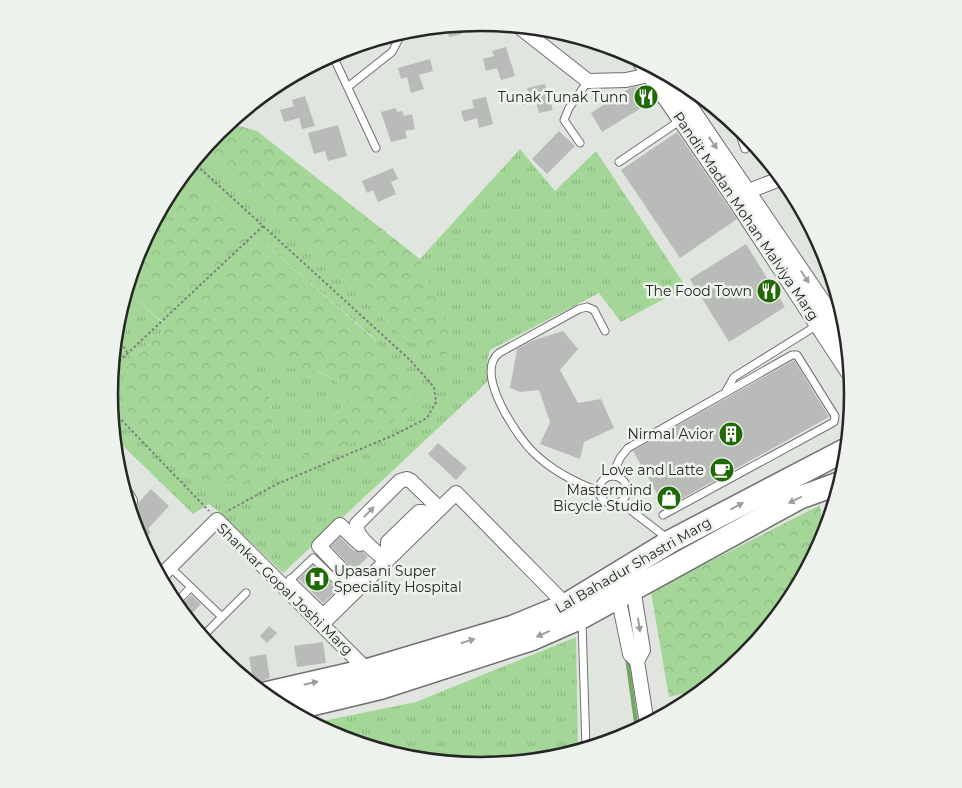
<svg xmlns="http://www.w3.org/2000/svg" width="962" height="788" font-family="Montserrat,sans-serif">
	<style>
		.grass { fill: url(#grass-tufts) }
		.forest { fill: url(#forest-crowns) }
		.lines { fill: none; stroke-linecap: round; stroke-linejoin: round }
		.stream { stroke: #72a766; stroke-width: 4 }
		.building { fill: #b8bbb7 }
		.service-casing { stroke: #6e716d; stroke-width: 9 }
		.minor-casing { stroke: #6e716d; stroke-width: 16 }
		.tertiary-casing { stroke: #6e716d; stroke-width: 20 }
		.primary-casing { stroke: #6e716d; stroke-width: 25 }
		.path { stroke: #7b7e7b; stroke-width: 2; stroke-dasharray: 2.5 2.5; stroke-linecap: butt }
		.service { stroke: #fff; stroke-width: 7 }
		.minor { stroke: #fff; stroke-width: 14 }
		.tertiary { stroke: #fff; stroke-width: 18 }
		.primary { stroke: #fff; stroke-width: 22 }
		.oneway { fill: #9d9e9d }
		.labels { text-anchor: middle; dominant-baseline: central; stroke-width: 5; stroke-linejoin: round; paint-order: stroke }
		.poi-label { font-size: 14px; fill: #252725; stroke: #eef2ed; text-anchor: end }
		.street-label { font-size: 14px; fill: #252725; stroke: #eef2ed }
		.rim { fill: none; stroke: #252725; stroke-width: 2.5 }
	</style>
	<defs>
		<pattern id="grass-tufts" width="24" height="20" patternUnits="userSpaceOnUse" patternTransform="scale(1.25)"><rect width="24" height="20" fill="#a3d697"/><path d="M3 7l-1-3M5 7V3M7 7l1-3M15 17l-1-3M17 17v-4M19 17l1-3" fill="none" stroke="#8cb882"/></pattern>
		<pattern id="forest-crowns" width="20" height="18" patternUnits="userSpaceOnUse" patternTransform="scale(1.25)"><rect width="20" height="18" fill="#a3d697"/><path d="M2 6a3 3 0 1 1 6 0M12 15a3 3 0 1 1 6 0" fill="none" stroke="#8cb882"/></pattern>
	</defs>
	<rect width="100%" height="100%" fill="#e1e5e0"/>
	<!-- grass -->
	<path class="grass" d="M520 149 555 191 596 151 686 287 621 322 599 293 490 350 487 362 491 377 479 390 283 573 222 514 209 504 193 514 114 437C109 385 111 341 126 291L163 323 160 336 139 353 117 400 183 474 220 486 239 485 255 471 273 431 269 393 244 373 245 358H272L302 371H317L337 382 347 399 331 421 308 434 380 432 376 340 200 187 182 175 203 150 233 175 405 338 440 356 455 349 420 259Z
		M168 195 171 211 159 217 157 215Z
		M576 637 578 751C492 777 392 766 313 723L416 702Z"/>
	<!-- forest -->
	<path class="forest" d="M228 123 257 131 420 259 456 350 440 356 405 338 233 175 203 150Z
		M182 175 200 187 375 340 417 385 412 405 380 432 309 461 304 456 308 434 331 421 347 399 337 382 318 371H302L272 358H245V373L269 393 273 431 255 471 239 485 220 486 183 474 117 400 116 381 139 353 160 336 163 322 126 291 138 252 157 215 160 217 171 211 168 195Z
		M820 505 824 536 790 601 743 657 706 688 669 697 651 592Z"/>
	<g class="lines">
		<!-- stream -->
		<path class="stream" d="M830 496 832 509
			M627 658 637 730"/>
	</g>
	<!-- building -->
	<path class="building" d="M460 25 462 34 449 37 447 26Z
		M506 47 515 76 501 80 497 68 486 71 483 59 494 56 492 51Z
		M430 59 433 71 419 75 424 89 411 93 407 77 401 79 398 68Z
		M545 84 553 110 539 113 536 102 523 105 521 96 529 94 527 88Z
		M643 85 653 101 602 132 591 113 630 88Z
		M305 96 315 126 302 129 299 118 284 122 280 110 294 106 292 100Z
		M486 97 493 124 479 128 477 118 464 122 461 111 474 108 472 100Z
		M396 108 397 112 402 111 404 116 412 114 415 129 405 131 407 138 391 142 381 112Z
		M338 125 347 156 328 161 325 151 314 154 308 133Z
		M559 131 575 146 547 174 532 159Z
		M677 132 737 219 680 258 621 170Z
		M393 168 398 179 391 182 396 194 378 202 373 190 367 193 362 181Z
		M746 244 785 307 729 342 690 279Z
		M563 331 578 349 560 370 578 403 601 399 614 428 584 442 580 459 540 444 550 422 539 390 520 392 510 388 517 349 534 340Z
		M794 360 829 417 665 508 633 451Z
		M438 443 467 468 456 480 428 454Z
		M151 489 169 506 148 529 151 532 141 542 132 517 138 510 136 508 138 503Z
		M340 537 354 551 363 552 368 557 354 570 331 546Z
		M313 565 338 590 323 603 299 579Z
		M191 595 201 604 187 618 178 608Z
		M269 626 277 633 267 643 260 636Z
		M323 642 326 663 297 667 294 646Z
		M266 654 270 678 254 684 249 657Z"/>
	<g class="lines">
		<defs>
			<path id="service" d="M332 54 376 148
				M349 86 392 52 403 31
				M737 126 745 149
				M580 143 564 120 569 108 588 81
				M619 162 681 120
				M725 393 734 377 819 324
				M599 490a14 14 0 1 1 28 0a14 14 0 1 1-28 0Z
				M612 476 620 458 628 448 792 355H797L835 416 834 422 663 515
				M598 491C574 482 552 471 533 452 516 435 474 373 499 353L579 309 587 307 594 310 605 331
				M620 502 667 538
				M170 567 222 617
				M290 579 323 611
				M284 586 313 558 351 595
				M175 604 191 587
				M321 613 346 589
				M582 622 586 748
				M202 637 246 593"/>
			<path id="minor" d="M518 26 588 81 626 80 649 75
				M739 195 782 178
				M125 493 130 501 128 505
				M395 553 388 546V542L419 512H423L430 518
				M387 561C378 553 354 537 357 524L400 481 407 479 411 481 440 509
				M160 577 217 520 371 674
				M359 588 319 546 340 525 360 544
				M633 588 643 650 637 661 647 724
				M618 596 630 654 637 661
				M322 624 456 493 566 605"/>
			<path id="tertiary" d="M641 60 735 197 850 372
				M666 74 847 340"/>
			<path id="primary" d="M263 694 368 670 512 627 566 605 671 541 847 449
				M288 710 380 688 532 639 582 617 799 498 840 483"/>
		</defs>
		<!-- service casing -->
		<use href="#service" class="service-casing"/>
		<!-- minor casing -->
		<use href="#minor" class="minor-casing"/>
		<!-- tertiary casing -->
		<use href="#tertiary" class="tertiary-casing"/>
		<!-- primary casing -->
		<use href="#primary" class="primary-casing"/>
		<!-- path -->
		<path class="path" d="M193 162 410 360 434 387 436 402 427 418 394 435 277 484 226 512
			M115 334 127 352
			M112 368 263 226
			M111 409 209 511
			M243 677 246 676"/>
		<!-- service -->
		<use href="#service" class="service"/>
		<!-- minor -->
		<use href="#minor" class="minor"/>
		<!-- tertiary -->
		<use href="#tertiary" class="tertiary"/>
		<!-- primary -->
		<use href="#primary" class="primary"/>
	</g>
	<!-- one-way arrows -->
	<defs><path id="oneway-solid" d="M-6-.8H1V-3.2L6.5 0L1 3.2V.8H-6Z" transform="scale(1.25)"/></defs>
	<g class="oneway">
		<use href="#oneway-solid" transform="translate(713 143) rotate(55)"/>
		<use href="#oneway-solid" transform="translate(805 277) rotate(56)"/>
		<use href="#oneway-solid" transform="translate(795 500) rotate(154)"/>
		<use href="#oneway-solid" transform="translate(737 506) rotate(-28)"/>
		<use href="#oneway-solid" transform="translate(369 512) rotate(-45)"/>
		<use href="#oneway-solid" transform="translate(639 625) rotate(82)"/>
		<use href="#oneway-solid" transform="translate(543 634) rotate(156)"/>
		<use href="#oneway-solid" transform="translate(468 641) rotate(-17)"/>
		<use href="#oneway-solid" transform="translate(311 683) rotate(-13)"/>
	</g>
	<!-- icons -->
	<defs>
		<symbol id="restaurant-disc" viewBox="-11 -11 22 22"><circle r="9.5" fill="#206905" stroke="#eef2ed"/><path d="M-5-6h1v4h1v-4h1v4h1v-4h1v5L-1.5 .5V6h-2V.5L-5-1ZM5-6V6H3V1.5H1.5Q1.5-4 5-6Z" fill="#fff"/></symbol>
		<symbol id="building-disc" viewBox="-11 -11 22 22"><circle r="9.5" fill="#206905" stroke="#eef2ed"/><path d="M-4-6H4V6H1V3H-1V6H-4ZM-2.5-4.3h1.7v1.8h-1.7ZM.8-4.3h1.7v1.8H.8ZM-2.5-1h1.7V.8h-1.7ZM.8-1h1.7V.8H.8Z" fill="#fff"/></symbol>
		<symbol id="cafe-disc" viewBox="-11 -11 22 22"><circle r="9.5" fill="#206905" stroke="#eef2ed"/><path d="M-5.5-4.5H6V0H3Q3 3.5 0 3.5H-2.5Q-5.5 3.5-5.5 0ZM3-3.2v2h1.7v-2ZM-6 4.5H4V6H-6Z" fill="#fff"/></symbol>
		<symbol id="shop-disc" viewBox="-11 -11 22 22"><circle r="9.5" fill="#206905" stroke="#eef2ed"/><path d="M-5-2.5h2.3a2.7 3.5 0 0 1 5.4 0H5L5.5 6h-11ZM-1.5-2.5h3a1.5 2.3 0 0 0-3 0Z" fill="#fff"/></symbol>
		<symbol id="hospital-disc" viewBox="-11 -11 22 22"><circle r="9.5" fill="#206905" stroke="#eef2ed"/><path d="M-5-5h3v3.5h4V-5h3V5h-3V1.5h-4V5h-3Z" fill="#fff"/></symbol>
	</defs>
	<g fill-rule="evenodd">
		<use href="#restaurant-disc" x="632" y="83" width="28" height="28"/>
		<use href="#restaurant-disc" x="755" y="277" width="28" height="28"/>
		<use href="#building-disc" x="717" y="420" width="28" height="28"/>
		<use href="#cafe-disc" x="708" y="456" width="28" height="28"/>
		<use href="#shop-disc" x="655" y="484" width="28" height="28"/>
		<use href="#hospital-disc" x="303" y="565" width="28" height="28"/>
	</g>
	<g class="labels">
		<!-- poi labels -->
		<g class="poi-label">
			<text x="628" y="97">Tunak Tunak Tunn</text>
			<text x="752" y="291">The Food Town</text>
			<text x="714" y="434">Nirmal Avior</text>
			<text x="704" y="470">Love and Latte</text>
			<text x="652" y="490">Mastermind<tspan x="652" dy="16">Bicycle Studio</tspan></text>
			<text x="334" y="571" text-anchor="start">Upasani Super<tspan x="334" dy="16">Speciality Hospital</tspan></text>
		</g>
		<!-- street labels -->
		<g class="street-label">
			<text transform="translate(746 216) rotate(56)">Pandit Madan Mohan Malviya Marg</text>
			<text transform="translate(633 565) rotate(-30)">Lal Bahadur Shastri Marg</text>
			<text transform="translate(285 589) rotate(44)">Shankar Gopal Joshi Marg</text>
		</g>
	</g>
	<!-- crop -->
	<path d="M0 0H962V788H0ZM118 394a363 363 0 1 1 726 0a363 363 0 1 1-726 0Z" fill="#eef2ed" fill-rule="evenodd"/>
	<path class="rim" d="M118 394a363 363 0 1 1 726 0a363 363 0 1 1-726 0Z"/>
</svg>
